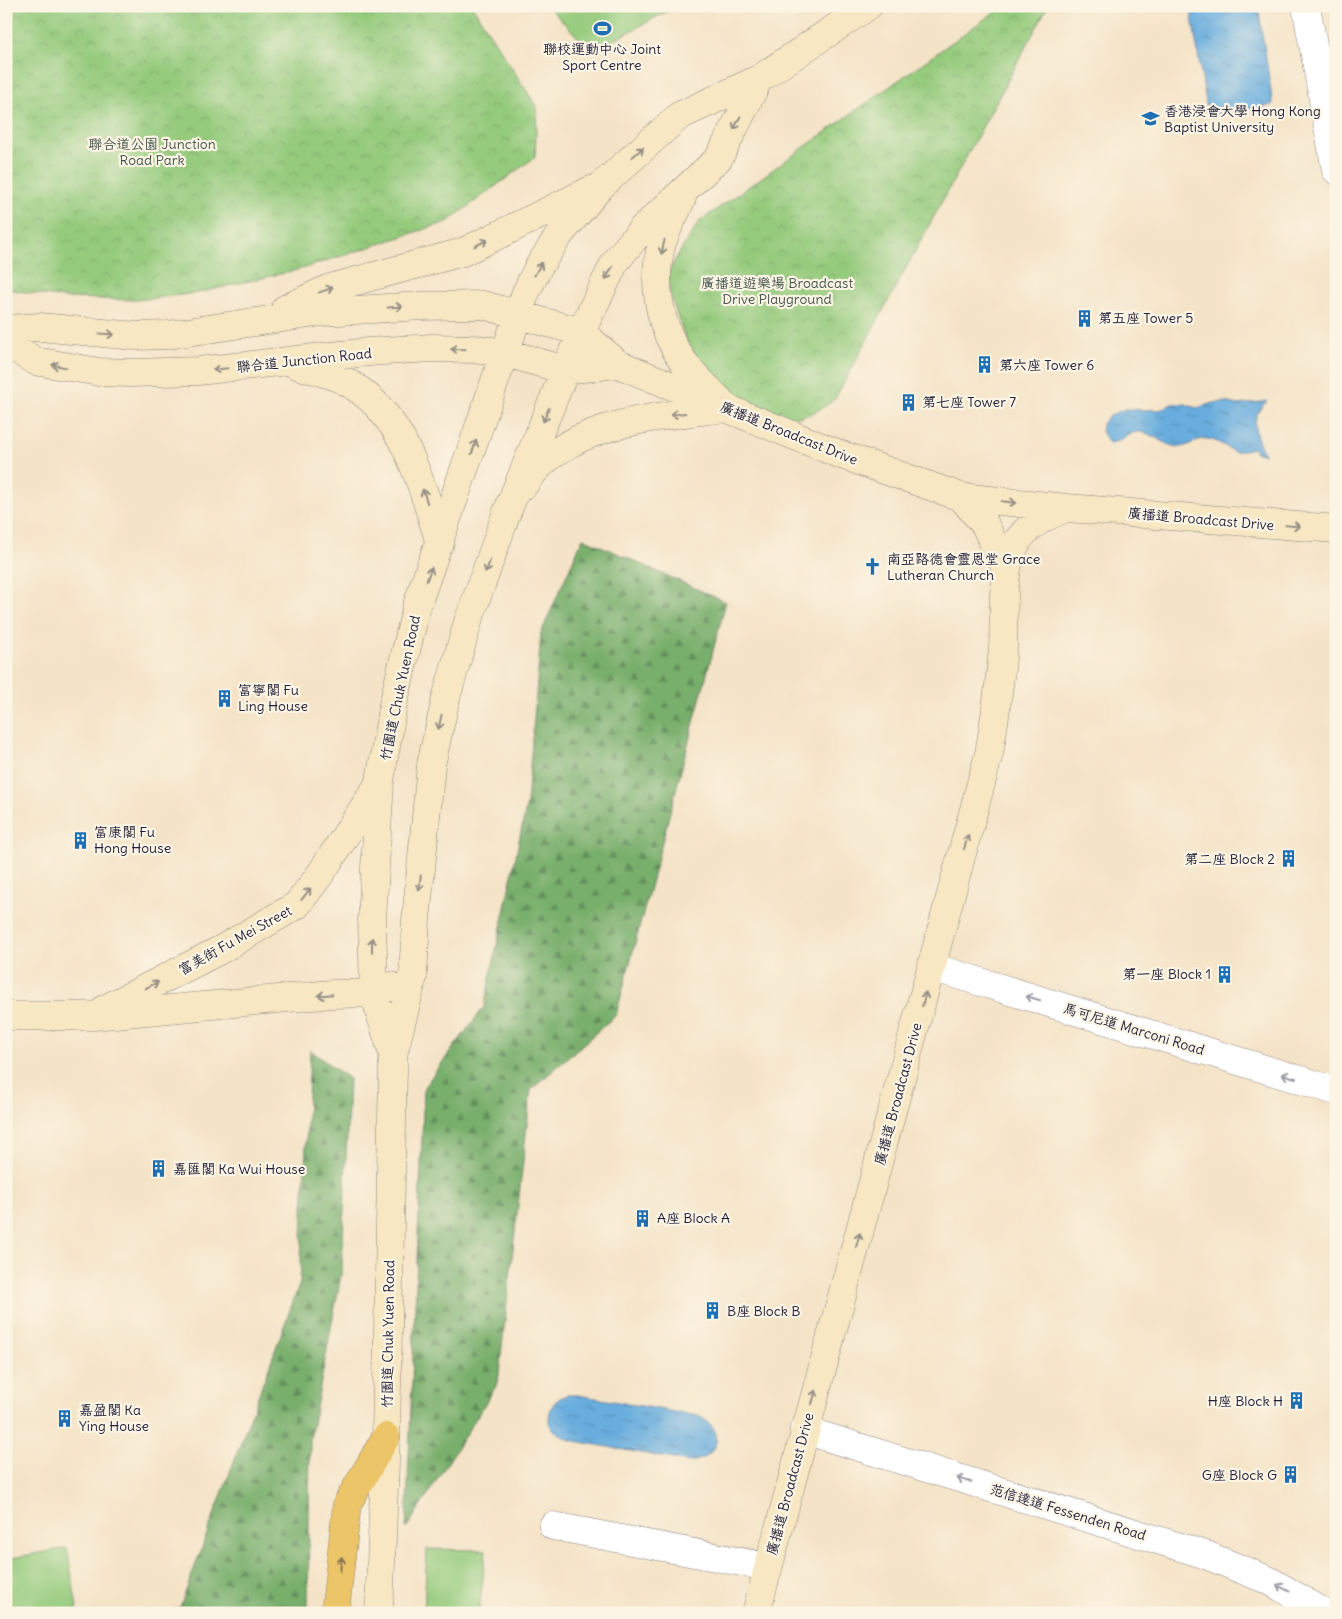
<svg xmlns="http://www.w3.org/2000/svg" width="1342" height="1619" font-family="Delius,'LXGW WenKai TC',sans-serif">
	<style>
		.grass { fill: #95cb7d; stroke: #5c765c }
		.forest { fill: url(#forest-firs); stroke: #4d6854 }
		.park { fill: url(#park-crowns); stroke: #5c765c }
		.water { fill: url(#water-ripples); stroke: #45688c }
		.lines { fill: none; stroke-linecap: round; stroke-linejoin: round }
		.street-casing { stroke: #8b8280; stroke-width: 29 }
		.secondary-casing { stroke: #8b8280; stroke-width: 29 }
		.highway-casing { stroke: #8b8280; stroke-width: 29 }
		.street { stroke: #fff; stroke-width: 28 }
		.secondary { stroke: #f7e8c3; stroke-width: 28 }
		.highway { stroke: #ecc569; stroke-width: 28 }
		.oneway { stroke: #978f86 }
		.oneway2 { stroke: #9c9ca7 }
		.oneway3 { stroke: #877452 }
		.labels { text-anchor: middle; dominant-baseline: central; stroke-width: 4.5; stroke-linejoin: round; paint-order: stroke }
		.poi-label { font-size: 14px; fill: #22223b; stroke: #fcf5e5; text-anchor: start }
		.park-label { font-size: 14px; fill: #44554f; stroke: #fcf5e5 }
		.street-label { font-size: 14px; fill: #22223b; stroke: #fcf5e5 }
	</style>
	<defs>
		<pattern id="forest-firs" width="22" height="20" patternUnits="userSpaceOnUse" patternTransform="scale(1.25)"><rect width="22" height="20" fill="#78af6c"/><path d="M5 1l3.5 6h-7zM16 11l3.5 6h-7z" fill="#628e5a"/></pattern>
		<pattern id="park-crowns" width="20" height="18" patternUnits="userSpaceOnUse" patternTransform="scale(1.25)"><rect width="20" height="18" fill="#95cb7d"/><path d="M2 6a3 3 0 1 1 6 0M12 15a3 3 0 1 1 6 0" fill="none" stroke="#80ae6d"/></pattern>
		<pattern id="water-ripples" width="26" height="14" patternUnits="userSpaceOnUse" patternTransform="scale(1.25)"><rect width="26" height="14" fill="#68adde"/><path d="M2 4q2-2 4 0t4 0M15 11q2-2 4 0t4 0" fill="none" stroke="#558cb5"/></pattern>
	</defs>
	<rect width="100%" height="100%" fill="#fcf5e5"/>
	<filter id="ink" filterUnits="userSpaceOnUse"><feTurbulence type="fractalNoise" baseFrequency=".02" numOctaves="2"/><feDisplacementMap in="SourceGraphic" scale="10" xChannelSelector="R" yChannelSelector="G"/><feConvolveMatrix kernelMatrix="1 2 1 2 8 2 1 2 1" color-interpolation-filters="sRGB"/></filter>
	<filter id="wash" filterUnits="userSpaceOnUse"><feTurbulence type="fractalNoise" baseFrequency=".0096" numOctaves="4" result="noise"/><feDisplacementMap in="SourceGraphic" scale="20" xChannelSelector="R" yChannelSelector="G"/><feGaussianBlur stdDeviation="1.12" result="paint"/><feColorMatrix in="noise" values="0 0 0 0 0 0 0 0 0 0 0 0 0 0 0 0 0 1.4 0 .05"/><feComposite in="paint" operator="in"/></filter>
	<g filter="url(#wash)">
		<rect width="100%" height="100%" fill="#f4e3c6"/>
		<!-- grass -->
		<path class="grass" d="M548 6H677L592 52Z
			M67 1548 78 1613H6V1559Z
			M427 1549 486 1550 479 1613H424Z"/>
		<!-- forest -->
		<path class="forest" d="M583 538 726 602 616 1015 531 1090 498 1383 406 1529 424 1087 484 1007 527 803 541 633Z
			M310 1050 349 1079 342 1270 310 1440 308 1613H165L180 1607 300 1283Z"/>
		<!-- park -->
		<path class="park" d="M6 6H472L537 107 535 157 447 222 301 269 198 293 138 300 64 298 6 289Z
			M1003 6H1048L835 399C822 409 804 420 787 417 757 411 716 383 698 360 687 346 682 329 676 312 673 302 666 285 668 275 671 263 692 234 699 222Z"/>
		<!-- water -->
		<path class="water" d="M1220 6H1258L1273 105 1208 115 1191 11Z
			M1268 401C1249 414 1254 437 1265 454L1257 453 1253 448 1235 452C1225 447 1214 437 1202 439 1193 441 1187 448 1177 447 1162 445 1152 431 1137 432 1127 433 1122 442 1109 443L1101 431 1103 422 1111 415 1125 409 1160 410 1172 404H1185L1197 408 1213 403 1224 402 1238 405Z
			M567 1395H578L698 1416C727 1429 720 1457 690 1462L570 1440 554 1431 549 1423C549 1408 553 1400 567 1395Z"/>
	</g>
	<g filter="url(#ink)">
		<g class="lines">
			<defs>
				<path id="street" d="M1306 6 1336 170
					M932 967 1336 1091
					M804 1430 1206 1555 1270 1581 1325 1613
					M553 1526 768 1567"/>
				<path id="secondary" d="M682 198C676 212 668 226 663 240 650 279 659 328 683 361 694 376 709 389 722 403
					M285 309 330 288 463 252 591 190
					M6 329 40 327 135 336 168 335 322 312 422 306 483 305 581 332 618 364 839 454 961 497 1067 508 1336 529
					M6 343 35 361 99 372 131 373 198 371 368 352 432 348 473 349 506 353 565 370 618 364
					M297 365C317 371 338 375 355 387 407 421 422 488 440 543
					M524 485C565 421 658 417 725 408
					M961 497 985 525 1006 569
					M105 1009 222 949 297 905 319 876 379 784
					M6 1016H93L332 994 374 993 391 986
					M393 1055 413 977 416 920 431 765 446 698 468 622 507 512 581 332 615 262 643 228 719 158 759 79
					M379 1613 386 1437 393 1067V1055L374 993 372 920 380 781 393 705 417 605 526 292 539 266 560 234 602 185 679 116 759 79 868 6
					M756 1613 989 754C995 718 1000 683 1003 647 1005 614 999 572 1017 542 1028 524 1047 516 1066 508"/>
				<path id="highway" d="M335 1613 347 1504 386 1437"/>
			</defs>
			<!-- street casing -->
			<use href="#street" class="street-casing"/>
			<!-- secondary casing -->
			<use href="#secondary" class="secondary-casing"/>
			<!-- highway casing -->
			<use href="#highway" class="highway-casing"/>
			<!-- street -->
			<use href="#street" class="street"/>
			<!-- secondary -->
			<use href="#secondary" class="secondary"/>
			<!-- highway -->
			<use href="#highway" class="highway"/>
		</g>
		<!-- one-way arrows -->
		<defs><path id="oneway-shaft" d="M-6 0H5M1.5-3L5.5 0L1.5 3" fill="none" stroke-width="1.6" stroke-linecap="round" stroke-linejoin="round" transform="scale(1.25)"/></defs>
		<g class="oneway">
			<use href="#oneway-shaft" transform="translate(737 123) rotate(117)"/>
			<use href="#oneway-shaft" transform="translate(638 152) rotate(-42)"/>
			<use href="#oneway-shaft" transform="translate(481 243) rotate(-26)"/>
			<use href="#oneway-shaft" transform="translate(663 247) rotate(102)"/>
			<use href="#oneway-shaft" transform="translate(538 269) rotate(-61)"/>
			<use href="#oneway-shaft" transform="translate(609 273) rotate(120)"/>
			<use href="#oneway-shaft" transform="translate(326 290) rotate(-20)"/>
			<use href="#oneway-shaft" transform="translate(395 307) rotate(-3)"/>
			<use href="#oneway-shaft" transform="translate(107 334) rotate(4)"/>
			<use href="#oneway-shaft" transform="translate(458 349) rotate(-179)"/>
			<use href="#oneway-shaft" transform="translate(59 366) rotate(-168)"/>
			<use href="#oneway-shaft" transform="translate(220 369) rotate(174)"/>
			<use href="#oneway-shaft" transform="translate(678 414) rotate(172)"/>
			<use href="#oneway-shaft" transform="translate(546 415) rotate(112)"/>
			<use href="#oneway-shaft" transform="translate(474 447) rotate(-71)"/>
			<use href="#oneway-shaft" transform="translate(425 496) rotate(-108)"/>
			<use href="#oneway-shaft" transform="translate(1009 502) rotate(6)"/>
			<use href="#oneway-shaft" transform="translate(1293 526) rotate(5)"/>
			<use href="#oneway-shaft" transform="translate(488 566) rotate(110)"/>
			<use href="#oneway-shaft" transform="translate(429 574) rotate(-70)"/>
			<use href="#oneway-shaft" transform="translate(440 722) rotate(102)"/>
			<use href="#oneway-shaft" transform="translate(966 842) rotate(-75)"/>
			<use href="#oneway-shaft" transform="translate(420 883) rotate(95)"/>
			<use href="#oneway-shaft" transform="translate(306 894) rotate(-52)"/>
			<use href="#oneway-shaft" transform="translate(372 945) rotate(-91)"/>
			<use href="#oneway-shaft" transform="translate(152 985) rotate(-27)"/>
			<use href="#oneway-shaft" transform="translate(325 995) rotate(175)"/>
			<use href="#oneway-shaft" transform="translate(924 999) rotate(-75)"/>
			<use href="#oneway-shaft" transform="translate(858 1240) rotate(-74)"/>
			<use href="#oneway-shaft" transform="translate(814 1397) rotate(-74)"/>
		</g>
		<g class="oneway2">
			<use href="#oneway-shaft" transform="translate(1033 998) rotate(-163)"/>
			<use href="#oneway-shaft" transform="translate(1289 1076) rotate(-163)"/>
			<use href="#oneway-shaft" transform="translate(964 1480) rotate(-163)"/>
			<use href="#oneway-shaft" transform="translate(1283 1588) rotate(-152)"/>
		</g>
		<use class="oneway3" href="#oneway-shaft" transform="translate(341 1564) rotate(-84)"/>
	</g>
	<!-- icons -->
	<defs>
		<symbol id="stadium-bare" viewBox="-9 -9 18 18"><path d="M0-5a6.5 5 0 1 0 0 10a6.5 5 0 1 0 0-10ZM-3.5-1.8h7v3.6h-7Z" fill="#1f6fb2" stroke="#fcf5e5" stroke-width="2.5" paint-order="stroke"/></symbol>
		<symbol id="university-bare" viewBox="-9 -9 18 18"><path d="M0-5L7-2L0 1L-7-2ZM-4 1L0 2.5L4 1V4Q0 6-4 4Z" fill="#1f6fb2" stroke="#fcf5e5" stroke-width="2.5" paint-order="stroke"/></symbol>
		<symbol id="building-bare" viewBox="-9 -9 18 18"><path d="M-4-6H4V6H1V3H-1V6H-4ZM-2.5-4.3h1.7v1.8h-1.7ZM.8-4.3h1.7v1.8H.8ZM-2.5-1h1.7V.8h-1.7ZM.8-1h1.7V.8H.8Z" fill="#1f6fb2" stroke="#fcf5e5" stroke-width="2.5" paint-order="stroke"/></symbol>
		<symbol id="church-bare" viewBox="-9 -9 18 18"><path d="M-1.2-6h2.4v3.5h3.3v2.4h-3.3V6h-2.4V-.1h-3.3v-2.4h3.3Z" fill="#1f6fb2" stroke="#fcf5e5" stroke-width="2.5" paint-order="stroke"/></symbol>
	</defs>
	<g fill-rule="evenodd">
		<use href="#stadium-bare" x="590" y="16" width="25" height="25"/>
		<use href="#university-bare" x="1138" y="106" width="25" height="25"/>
		<use href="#building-bare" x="1072" y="306" width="25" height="25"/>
		<use href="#building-bare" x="972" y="352" width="25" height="25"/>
		<use href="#building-bare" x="896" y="390" width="25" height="25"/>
		<use href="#church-bare" x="860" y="554" width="25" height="25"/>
		<use href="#building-bare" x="212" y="686" width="25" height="25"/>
		<use href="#building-bare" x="68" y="828" width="25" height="25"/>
		<use href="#building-bare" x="1276" y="846" width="25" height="25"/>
		<use href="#building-bare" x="1212" y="962" width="25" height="25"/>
		<use href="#building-bare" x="146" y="1156" width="25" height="25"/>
		<use href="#building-bare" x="630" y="1206" width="25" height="25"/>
		<use href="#building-bare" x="700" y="1298" width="25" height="25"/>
		<use href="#building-bare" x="1284" y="1388" width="25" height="25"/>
		<use href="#building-bare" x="52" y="1406" width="25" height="25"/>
		<use href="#building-bare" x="1278" y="1462" width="25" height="25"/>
	</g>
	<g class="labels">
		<!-- poi labels -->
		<g class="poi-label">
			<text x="602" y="49" text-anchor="middle">聯校運動中心 Joint<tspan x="602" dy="16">Sport Centre</tspan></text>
			<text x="1164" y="111">香港浸會大學 Hong Kong<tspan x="1164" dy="16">Baptist University</tspan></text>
			<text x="1098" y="318">第五座 Tower 5</text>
			<text x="999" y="365">第六座 Tower 6</text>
			<text x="922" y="402">第七座 Tower 7</text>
			<text x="887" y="559">南亞路德會靈恩堂 Grace<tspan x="887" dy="16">Lutheran Church</tspan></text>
			<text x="238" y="690">富寧閣 Fu<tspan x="238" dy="16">Ling House</tspan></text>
			<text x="94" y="832">富康閣 Fu<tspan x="94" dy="16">Hong House</tspan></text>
			<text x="1275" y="859" text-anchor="end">第二座 Block 2</text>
			<text x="1211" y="974" text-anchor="end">第一座 Block 1</text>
			<text x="173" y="1169">嘉匯閣 Ka Wui House</text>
			<text x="657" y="1218">A座 Block A</text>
			<text x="727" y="1311">B座 Block B</text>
			<text x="1283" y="1401" text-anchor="end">H座 Block H</text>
			<text x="79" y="1410">嘉盈閣 Ka<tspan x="79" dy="16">Ying House</tspan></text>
			<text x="1277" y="1475" text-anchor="end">G座 Block G</text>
		</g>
		<!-- park labels -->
		<g class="park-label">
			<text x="152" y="144">聯合道公園 Junction<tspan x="152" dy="16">Road Park</tspan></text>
			<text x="777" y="283">廣播道遊樂場 Broadcast<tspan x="777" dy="16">Drive Playground</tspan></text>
		</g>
		<!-- street labels -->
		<g class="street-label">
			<text transform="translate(304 360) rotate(-6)">聯合道 Junction Road</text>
			<text transform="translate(789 433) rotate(22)">廣播道 Broadcast Drive</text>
			<text transform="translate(1201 519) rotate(5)">廣播道 Broadcast Drive</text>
			<text transform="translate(400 688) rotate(-78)">竹園道 Chuk Yuen Road</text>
			<text transform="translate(235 940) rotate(-29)">富美街 Fu Mei Street</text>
			<text transform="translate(1134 1029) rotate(17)">馬可尼道 Marconi Road</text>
			<text transform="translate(898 1094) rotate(-75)">廣播道 Broadcast Drive</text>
			<text transform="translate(388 1334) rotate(-89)">竹園道 Chuk Yuen Road</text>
			<text transform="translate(790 1484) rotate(-75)">廣播道 Broadcast Drive</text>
			<text transform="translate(1068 1512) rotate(17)">范信達道 Fessenden Road</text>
		</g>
	</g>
	<!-- margin -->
	<rect width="1342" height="1619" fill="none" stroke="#fcf5e5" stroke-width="25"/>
</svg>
